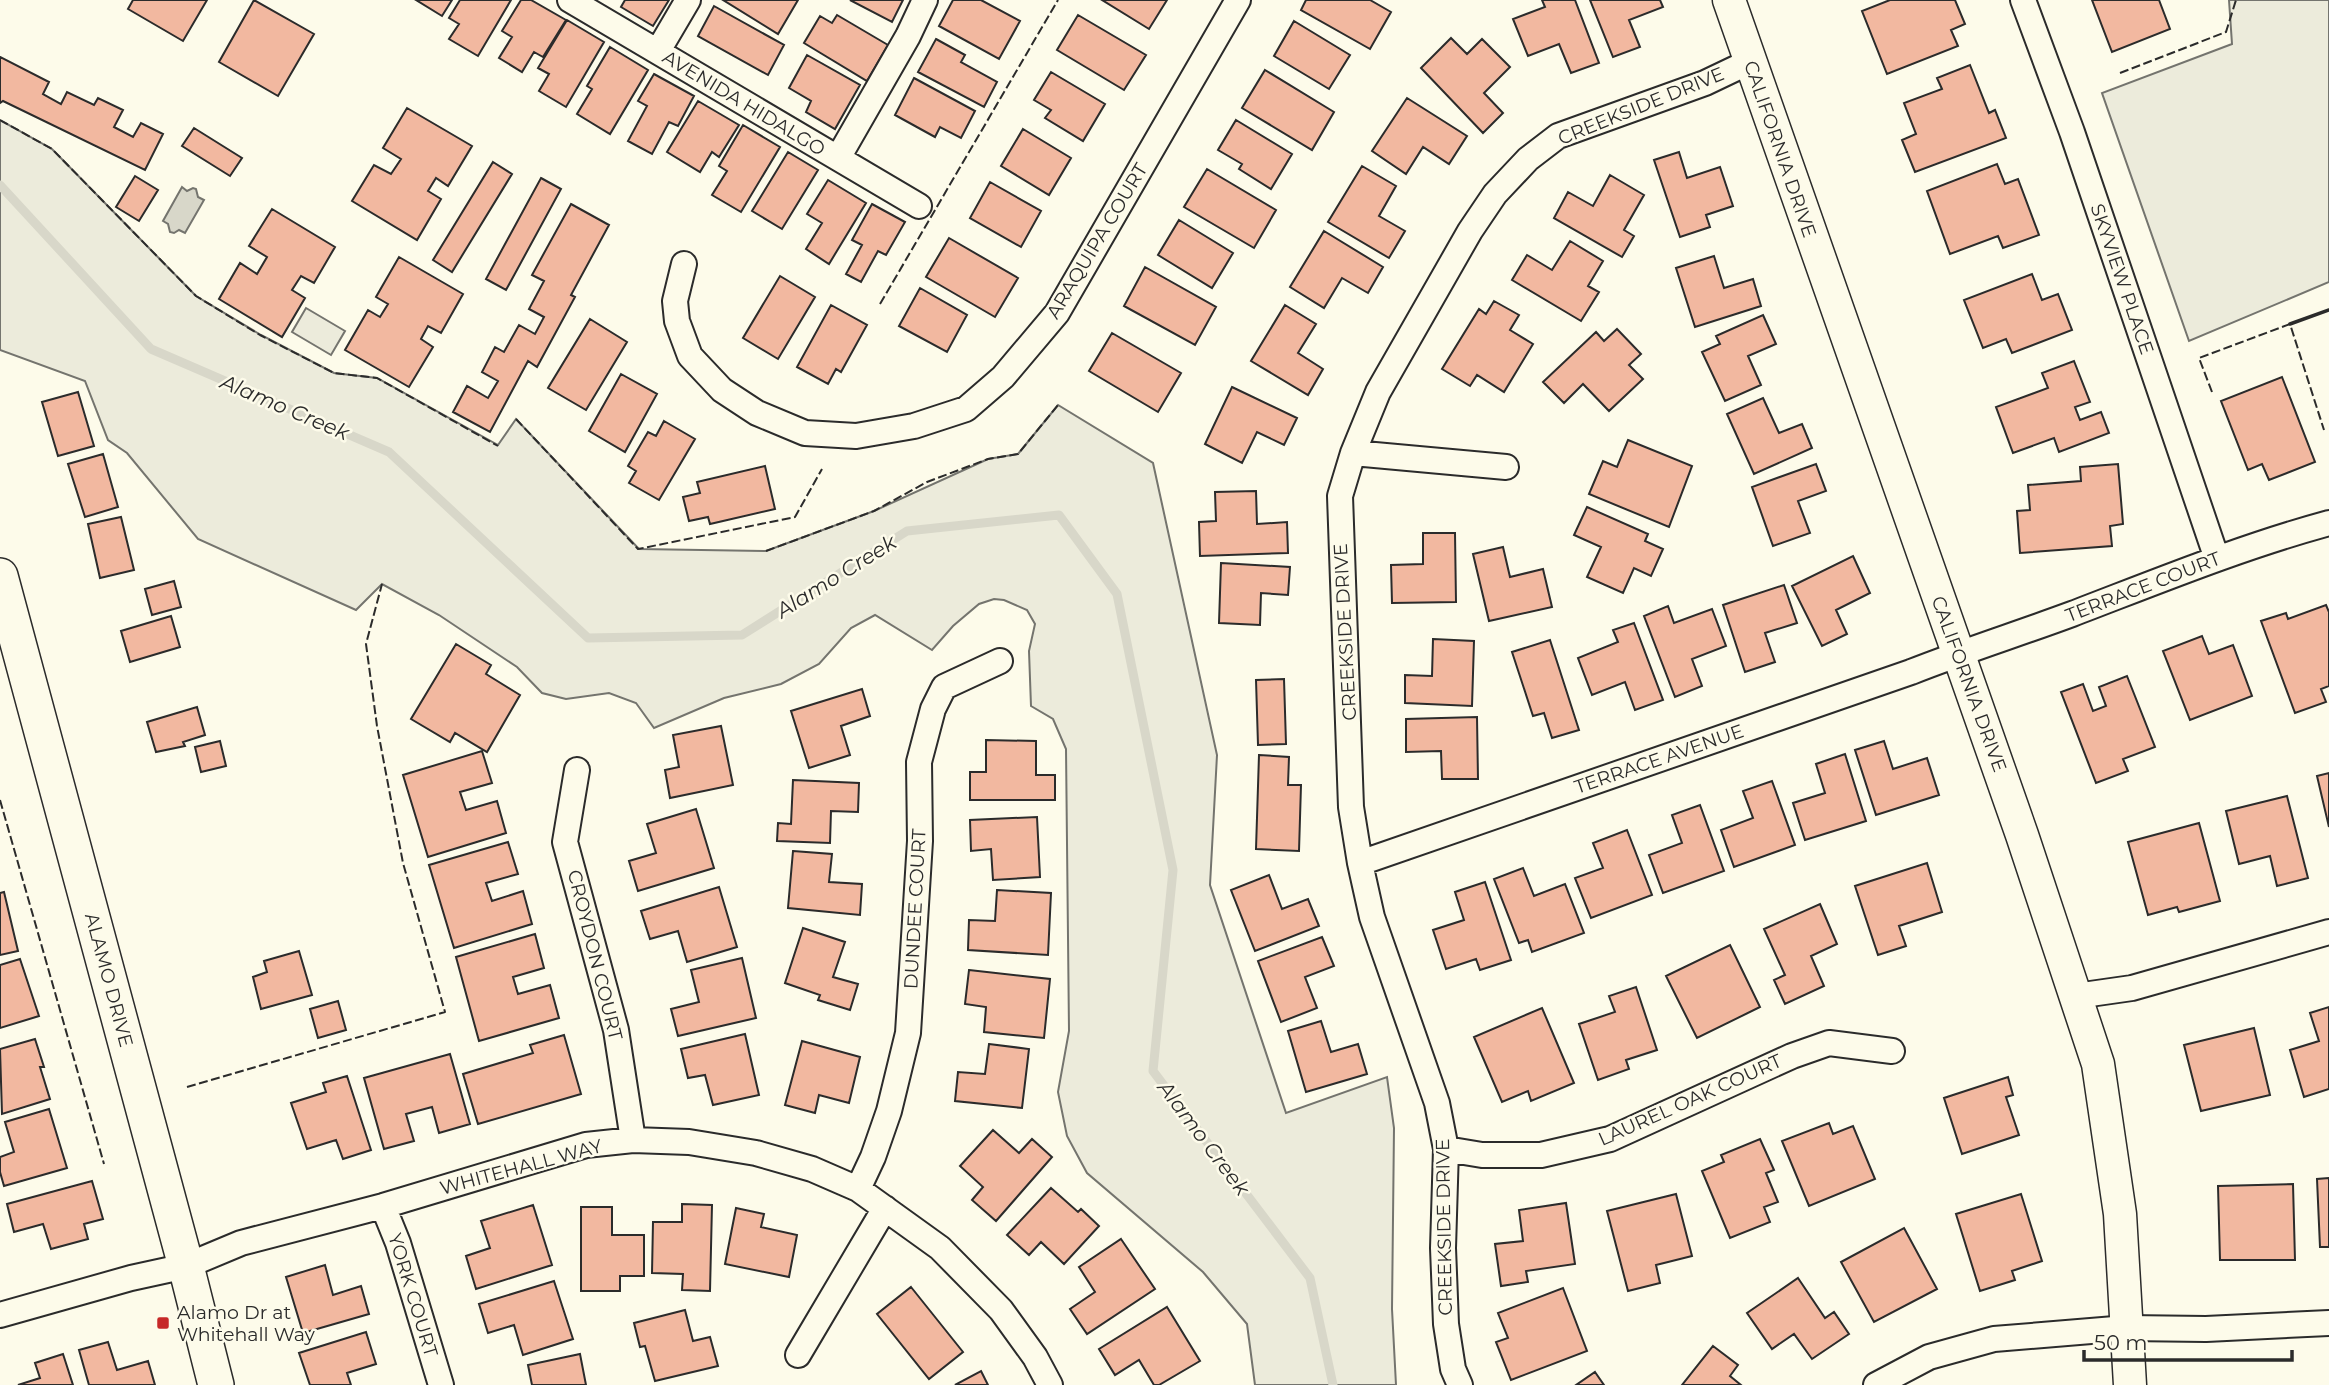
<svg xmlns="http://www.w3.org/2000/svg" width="2329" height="1385" font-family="Montserrat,sans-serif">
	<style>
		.green { fill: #ecebdb; stroke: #74746e; stroke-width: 2 }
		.water { fill: #d8d7c9; stroke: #74746e; stroke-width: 2 }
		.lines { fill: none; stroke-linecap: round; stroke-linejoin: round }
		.stream { stroke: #d8d7c9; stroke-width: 9 }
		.building { fill: #f2b8a0; stroke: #2b2b2b; stroke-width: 2 }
		.minor-casing { stroke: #2b2b2b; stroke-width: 28 }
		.tertiary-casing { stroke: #2b2b2b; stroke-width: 35 }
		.secondary-casing { stroke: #2b2b2b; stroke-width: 38 }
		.minor { stroke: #fdfbea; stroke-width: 24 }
		.tertiary { stroke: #fdfbea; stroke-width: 32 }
		.secondary { stroke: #fdfbea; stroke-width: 35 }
		.fence { stroke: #2b2b2b; stroke-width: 2; stroke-dasharray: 9 3.5; stroke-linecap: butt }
		.wall { stroke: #2b2b2b; stroke-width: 3.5 }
		.poi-dot { fill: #c62828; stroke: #fdfbea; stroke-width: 2.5 }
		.labels { text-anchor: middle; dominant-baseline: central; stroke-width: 5; stroke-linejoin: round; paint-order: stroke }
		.street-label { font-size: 19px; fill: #2b2b2b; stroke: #fdfbea }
		.poi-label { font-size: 19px; fill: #2b2b2b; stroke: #fdfbea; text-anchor: start }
		.water-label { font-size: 21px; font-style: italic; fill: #2b2b2b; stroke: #fdfbea }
	</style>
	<rect width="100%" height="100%" fill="#fdfbea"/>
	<!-- green -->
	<path class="green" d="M2229 0H2329V282L2189 341 2102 93 2232 44Z
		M0 120 52 149 196 296 261 335 334 373 377 378 498 445 516 419 639 549 766 551 874 511 988 459 1018 454 1058 405 1153 463 1217 755 1210 885 1286 1113 1387 1077 1394 1128 1392 1309 1396 1385H1255L1247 1324 1203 1272 1087 1173 1067 1136 1058 1092 1069 1031 1066 749 1053 719 1031 706 1029 651 1035 624 1027 610 1004 600 994 599 979 604 953 626 932 650 875 615 851 628 819 664 781 684 724 698 654 728 636 703 609 693 566 699 542 693 517 667 439 615 382 584 356 610 198 539 127 453 108 440 85 381 0 350Z
		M306 308 345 331 331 355 292 332Z"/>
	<!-- water -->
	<path class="water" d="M182 187 187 191 193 188 196 189 198 197 204 200 185 233 179 230 174 233 170 232 168 224 163 221Z"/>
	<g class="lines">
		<!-- stream -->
		<path class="stream" d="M0 185 151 349 389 452 588 638 742 635 907 531 1059 515 1117 594 1173 870 1153 1071 1310 1278 1333 1385"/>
	</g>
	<!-- building -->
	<path class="building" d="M133 0H207L183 41 128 9Z
		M254 0 314 34 278 96 219 62Z
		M416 0H452L442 16Z
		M460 0H511L478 56 449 39 459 24 449 18Z
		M521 0H531L566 20 543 57 534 52 522 72 499 58 512 37 502 31Z
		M625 0H669L653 26 621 7Z
		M723 0H798L778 34Z
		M850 0H903L892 22Z
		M953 0H981L1020 21 999 59 939 26Z
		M1102 0H1167L1149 29Z
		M1306 0H1370L1391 12 1370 49 1301 10Z
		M1542 0H1575L1599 63 1571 73 1559 44 1528 56 1513 19 1545 7Z
		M1590 0H1660L1663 7 1629 20 1640 47 1613 57Z
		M1890 0H1955L1965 24 1951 30 1958 46 1887 74 1862 11Z
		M2092 0H2159L2170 29 2112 52Z
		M714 6 784 45 768 75 698 36Z
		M837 15 888 45 867 81 804 43 820 16 832 23Z
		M1078 15 1146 55 1124 90 1057 50Z
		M567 20 604 42 566 107 539 91 549 74 538 68Z
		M1294 21 1350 55 1329 89 1274 56Z
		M1451 38 1467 54 1482 39 1510 67 1484 93 1503 113 1483 133 1421 68Z
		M936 39 965 55 961 62 997 82 984 107 918 72Z
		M610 47 648 70 610 134 577 114 592 89 587 86Z
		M807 55 860 85 835 129 806 112 811 101 789 88Z
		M0 57 49 82 43 94 61 104 67 92 94 105 98 98 123 110 114 127 133 137 141 123 163 134 145 170 3 101 0 103Z
		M1970 65 1989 113 1995 110 2006 138 1915 172 1902 140 1916 134 1904 103 1942 89 1937 78Z
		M1265 70 1334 112 1312 150 1242 108Z
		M1051 72 1105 104 1083 141 1045 118 1051 110 1034 100Z
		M654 74 694 96 678 126 669 122 652 154 628 141 647 106 638 101Z
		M914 78 975 111 961 138 940 127 935 137 895 115Z
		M1407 98 1467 136 1449 164 1423 147 1406 174 1372 151Z
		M698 101 739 125 719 157 712 152 700 172 667 152Z
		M407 108 472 146 448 186 436 178 428 191 441 199 417 240 352 201 374 165 391 174 401 159 383 148Z
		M1236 120 1292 154 1271 189 1239 169 1242 164 1218 150Z
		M743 125 780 147 741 212 712 195 727 171 719 166Z
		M194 128 242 158 230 176 182 146Z
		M1023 129 1071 158 1049 195 1001 166Z
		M788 152 818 170 782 229 752 211Z
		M1679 152 1687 178 1720 167 1733 206 1706 215 1710 227 1680 237 1654 160Z
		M493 162 512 174 452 272 433 260Z
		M1997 164 2005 184 2018 179 2039 235 2003 248 1998 236 1950 254 1927 191Z
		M1362 166 1396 186 1379 216 1405 231 1389 258 1328 222Z
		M1207 169 1276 210 1254 248 1184 207Z
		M1610 175 1644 195 1624 230 1634 236 1622 257 1554 218 1568 192 1593 206Z
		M135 176 158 190 139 221 116 207Z
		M541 178 561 189 506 290 486 279Z
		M828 180 866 203 829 264 806 249 822 223 807 214Z
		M990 182 1041 211 1021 247 970 218Z
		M571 204 609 225 571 295 575 297 537 367 528 361 490 432 453 412 467 386 488 398 498 381 482 372 495 347 504 352 519 325 535 334 544 317 529 309 544 281 532 275Z
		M872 204 905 222 886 255 878 251 861 282 846 274 862 245 852 240Z
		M272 209 335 247 314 283 301 276 292 290 305 298 282 337 219 299 240 263 257 274 267 257 249 246Z
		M1179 220 1233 253 1212 288 1158 255Z
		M1324 231 1383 267 1368 293 1342 278 1324 308 1290 287Z
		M949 238 1018 278 995 317 926 277Z
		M1570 241 1603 261 1588 286 1599 292 1581 321 1512 280 1527 255 1552 270Z
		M1714 256 1724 288 1753 279 1761 306 1695 327 1676 268Z
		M399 257 463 294 441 333 428 326 421 339 433 347 409 387 345 350 368 310 380 317 388 304 376 297Z
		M1145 267 1216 307 1195 345 1124 306Z
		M2032 274 2042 300 2058 294 2072 330 2012 353 2006 339 1983 348 1964 300Z
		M780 276 815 297 778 359 743 338Z
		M920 288 967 315 947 352 899 326Z
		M1494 301 1519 315 1510 330 1533 344 1504 392 1477 375 1470 386 1442 369 1479 309 1486 314Z
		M831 305 867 325 841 372 836 369 828 384 797 367Z
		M1285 305 1316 324 1298 353 1323 369 1308 395 1251 361Z
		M1763 315 1776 344 1748 356 1761 385 1725 401 1702 352 1720 344 1716 336Z
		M590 319 627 342 586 410 548 388Z
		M1617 329 1641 354 1629 365 1643 379 1609 411 1583 384 1564 403 1543 382 1596 332 1604 341Z
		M1112 333 1181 373 1158 412 1089 371Z
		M2074 361 2090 402 2075 407 2080 420 2101 412 2109 433 2059 452 2054 438 2013 453 1996 407 2048 388 2042 373Z
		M621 374 657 394 625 452 589 431Z
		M2282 377 2315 462 2269 480 2262 464 2248 470 2221 401Z
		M1232 387 1297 418 1284 445 1257 432 1242 463 1205 444Z
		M78 392 94 446 58 456 42 402Z
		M1763 398 1779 433 1802 424 1812 448 1754 474 1727 414Z
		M664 421 695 439 659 500 629 483 636 471 628 466 648 432 656 436Z
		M1628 440 1692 466 1669 527 1589 494 1603 461 1617 467Z
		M103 454 118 507 85 517 68 464Z
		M1816 464 1826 491 1798 501 1810 533 1773 546 1752 487Z
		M2118 464 2123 524 2110 526 2112 546 2020 553 2017 511 2030 510 2028 485 2081 481 2080 467Z
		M765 466 775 509 710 524 708 517 689 521 683 497 700 493 697 482Z
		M1256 491 1257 524 1287 522 1288 553 1200 556 1199 522 1216 521 1215 492Z
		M1587 507 1648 534 1645 541 1663 549 1651 576 1634 568 1623 593 1587 577 1601 547 1574 535Z
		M121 517 134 570 100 578 88 524Z
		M1423 533H1455L1456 602 1392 603 1391 565 1423 564Z
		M1503 547 1510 577 1543 569 1552 607 1489 621 1473 554Z
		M1853 556 1870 593 1836 610 1847 634 1822 646 1792 586Z
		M1221 563 1290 567 1288 595 1261 593 1260 625 1219 623Z
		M174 581 181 607 152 615 145 589Z
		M1784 585 1797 623 1765 633 1775 662 1745 672 1723 605Z
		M2326 605 2329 612V686L2321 689 2326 702 2295 713 2261 621 2286 613 2288 619Z
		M1668 606 1674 623 1712 609 1726 646 1692 659 1702 686 1675 697 1644 616Z
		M171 616 180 647 130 662 121 631Z
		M1634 623 1663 700 1635 710 1625 682 1592 695 1578 658 1618 642 1613 630Z
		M2202 636 2209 654 2233 645 2252 696 2190 720 2163 651Z
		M1433 639 1474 641 1472 706 1405 703V675L1432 676Z
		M1550 640 1579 730 1552 738 1544 713 1533 716 1512 652Z
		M456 644 491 665 486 674 520 695 487 752 455 733 450 742 411 719Z
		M2127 676 2155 747 2123 759 2128 771 2096 783 2061 692 2083 684 2093 711 2106 706 2099 687Z
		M1284 679 1286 744 1258 745 1256 680Z
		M862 689 870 716 841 726 850 755 809 768 791 711Z
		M197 707 205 735 183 742 185 746 156 752 147 722Z
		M1477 717 1478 779H1442L1441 751 1406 752V719Z
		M721 726 733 785 670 798 665 770 679 767 673 735Z
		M986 740 1036 741V775H1055V800H970V772H986Z
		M220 741 226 766 201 772 195 747Z
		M1884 741 1893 769 1927 758 1939 795 1876 815 1855 750Z
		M482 751 492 783 460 792 466 810 497 801 506 833 428 857 403 775Z
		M1845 754 1866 821 1805 840 1793 803 1825 793 1816 764Z
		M1259 755 1289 757 1288 785H1301L1299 851 1256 849Z
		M2329 773V827L2317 776Z
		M793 780 859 783 858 812 831 811 830 843 777 841 778 823 791 824Z
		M1772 781 1795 845 1734 867 1721 830 1753 818 1743 791Z
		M2287 796 2308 878 2277 886 2270 856 2239 864 2226 811Z
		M1700 805 1724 871 1663 893 1649 855 1682 843 1672 815Z
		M696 809 714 868 638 891 629 861 656 853 647 824Z
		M1037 817 1040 877 993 880 991 849 971 851 970 820Z
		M2199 823 2220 901 2179 912 2177 907 2148 915 2128 842Z
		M1627 830 1652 895 1591 918 1575 878 1603 868 1593 843Z
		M508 842 518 874 486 883 492 901 523 891 532 924 454 948 429 865Z
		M793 851 832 854 829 882 862 884 860 915 788 908Z
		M1927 863 1942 912 1899 926 1906 946 1878 955 1855 886Z
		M1523 868 1534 896 1565 884 1584 933 1532 952 1528 940 1519 943 1494 879Z
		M1269 875 1282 909 1308 899 1319 926 1255 951 1231 890Z
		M1485 882 1511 960 1480 970 1476 959 1446 969 1433 930 1464 920 1455 892Z
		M719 887 737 947 687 962 678 931 650 939 641 911Z
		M997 890 1051 893 1048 955 968 950 969 920 995 921Z
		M4 892 18 951 0 955V893Z
		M1820 904 1837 944 1811 956 1824 986 1785 1004 1774 980 1785 975 1764 929Z
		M803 928 845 942 833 977 858 984 850 1010 818 1000 820 995 785 983Z
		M535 934 544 968 513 977 518 994 550 985 559 1018 479 1041 456 957Z
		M1322 937 1334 966 1305 977 1317 1008 1281 1022 1258 961Z
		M1730 945 1760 1007 1697 1038 1666 976Z
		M299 951 312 995 261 1009 253 977 267 972 264 961Z
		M742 958 756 1018 678 1036 671 1009 699 1002 691 970Z
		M20 959 39 1016 0 1028V965Z
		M969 970 1050 979 1044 1038 984 1032 986 1007 965 1004Z
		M1636 987 1657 1050 1626 1060 1629 1069 1598 1080 1579 1024 1615 1012 1609 996Z
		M338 1001 346 1030 318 1038 310 1009Z
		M2329 1007V1089L2304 1097 2290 1050 2319 1041 2310 1013Z
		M1542 1008 1574 1083 1531 1101 1528 1091 1502 1102 1474 1037Z
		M1321 1021 1331 1052 1358 1044 1367 1074 1306 1092 1288 1031Z
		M2254 1028 2270 1095 2201 1111 2184 1045Z
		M745 1034 759 1095 713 1105 705 1075 688 1078 681 1049Z
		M564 1035 581 1094 478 1124 463 1074 533 1053 530 1045Z
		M35 1039 44 1067H40L50 1099 2 1114 0 1049Z
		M802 1041 860 1057 849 1103 819 1095 815 1113 785 1105Z
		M989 1044 1029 1049 1022 1108 955 1101 958 1072 985 1074Z
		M450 1054 470 1124 439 1133 432 1107 406 1114 414 1141 384 1149 364 1078Z
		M347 1076 371 1150 343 1159 336 1140 307 1149 291 1103 326 1092 323 1083Z
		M2008 1077 2013 1095 2006 1097 2019 1135 1962 1154 1944 1098Z
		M49 1109 67 1168 4 1186 0 1172V1157L14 1152 5 1122Z
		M1829 1123 1833 1134 1853 1126 1875 1179 1809 1206 1782 1141Z
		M993 1130 1019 1153 1032 1139 1052 1157 996 1221 972 1200 983 1187 960 1166Z
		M1760 1139 1774 1170 1766 1173 1778 1202 1764 1207 1770 1222 1730 1238 1702 1171 1724 1162 1721 1155Z
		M2329 1178V1247H2320L2317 1179Z
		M92 1181 103 1219 84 1224 88 1239 51 1249 43 1224 14 1232 7 1204Z
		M2293 1184 2295 1260H2220L2218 1186Z
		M1051 1188 1078 1212 1081 1209 1099 1226 1064 1264 1041 1242 1029 1255 1007 1235Z
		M1676 1194 1692 1256 1656 1265 1660 1283 1628 1291 1607 1211Z
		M2021 1194 2042 1261 2012 1271 2015 1280 1980 1291 1956 1214Z
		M1566 1203 1575 1264 1526 1271 1528 1282 1501 1286 1495 1244 1523 1241 1519 1210Z
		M682 1204 712 1205 710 1291 682 1290 683 1274 652 1273 653 1222H682Z
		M533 1205 552 1265 476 1289 466 1256 490 1248 481 1221Z
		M581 1207H612V1235H644V1276H620V1291H581Z
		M736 1208 764 1214 761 1227 797 1235 789 1277 725 1264Z
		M1904 1228 1937 1289 1874 1322 1841 1262Z
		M1121 1239 1155 1289 1087 1334 1070 1309 1095 1292 1079 1267Z
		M325 1265 333 1295 361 1286 369 1314 303 1333 286 1277Z
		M1798 1278 1825 1318 1834 1312 1849 1334 1812 1359 1794 1334 1772 1349 1747 1313Z
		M554 1281 573 1339 523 1355 514 1325 488 1333 479 1304Z
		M911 1287 963 1352 929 1379 877 1314Z
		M1563 1288 1587 1351 1511 1380 1496 1342 1508 1338 1498 1313Z
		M1167 1307 1200 1361 1159 1385H1154L1139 1360 1115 1375 1099 1349Z
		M685 1310 693 1341 710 1337 718 1366 655 1381 645 1346 640 1347 634 1323Z
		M366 1332 376 1364 347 1373 351 1385H310L299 1353Z
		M108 1342 117 1370 148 1361 155 1385H89L79 1350Z
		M1713 1346 1738 1365 1730 1376 1741 1385H1682Z
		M63 1354 73 1385H18L40 1378 35 1363Z
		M580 1354 586 1385H532L528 1365Z
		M981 1371 988 1385H955Z
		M1595 1372 1604 1385H1576Z"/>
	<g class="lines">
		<defs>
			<path id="minor" d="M570 0 919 206
				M2023 0 2072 132 2217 559
				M658 51 688 0
				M838 158 908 36 925 0
				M684 264 675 301 677 321 690 356 722 390 757 413 805 433 856 436 914 426 966 409 1003 377 1057 313 1238 0
				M1353 453 1506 467
				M577 770 565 842 616 1030 633 1140
				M1360 863 1911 672C1964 651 2018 634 2072 614 2156 582 2241 547 2329 523
				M2076 996 2132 988 2329 932
				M1446 1149 1482 1155H1541L1610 1139 1792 1056 1829 1043 1892 1051
				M858 1189 873 1157 889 1111 908 1033 920 841 919 762 933 709 944 687 1000 661
				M383 1206 398 1243 441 1385
				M0 1315 131 1278 186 1266 241 1243 383 1206 586 1145 633 1140 689 1142 756 1153 812 1169 858 1189 940 1248 1001 1310 1035 1357 1050 1385
				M798 1355 885 1208
				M1460 1385 1453 1369 1446 1324 1443 1248 1446 1149 1437 1103 1372 917 1360 863 1351 807 1340 496 1353 453 1378 392 1470 231 1495 194 1528 159 1558 136 1705 83 1749 62
				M1876 1385 1929 1357 1994 1339 2127 1328 2206 1329 2329 1323"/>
			<path id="tertiary" d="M1729 0 2022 835 2098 1064 2120 1214 2130 1385"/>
			<path id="secondary" d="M0 576 186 1266 216 1385"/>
		</defs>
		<!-- minor casing -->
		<use href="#minor" class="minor-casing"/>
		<!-- tertiary casing -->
		<use href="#tertiary" class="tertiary-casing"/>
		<!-- secondary casing -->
		<use href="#secondary" class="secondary-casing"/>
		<!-- minor -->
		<use href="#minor" class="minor"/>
		<!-- tertiary -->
		<use href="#tertiary" class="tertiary"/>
		<!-- secondary -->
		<use href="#secondary" class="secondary"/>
		<!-- fence -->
		<path class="fence" d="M2120 73 2226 32 2236 0
			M0 120 52 149 196 296 260 335 334 373 377 378 498 446
			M880 304 1058 0
			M2212 392 2199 358 2290 324 2324 430
			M516 419 638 549 795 517 822 469
			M766 551 874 511 927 482 988 459 1018 454 1058 405
			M0 800 104 1164
			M187 1087 445 1012 403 863 377 726 366 644 382 584"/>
		<!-- wall -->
		<path class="wall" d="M2290 324 2329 310"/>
	</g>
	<!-- markers -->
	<rect class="poi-dot" x="156" y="1316" width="14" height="14" rx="3.5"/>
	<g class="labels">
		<!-- street labels -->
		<g class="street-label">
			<text transform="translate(744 103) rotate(31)">AVENIDA HIDALGO</text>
			<text transform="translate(1641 106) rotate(-22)">CREEKSIDE DRIVE</text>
			<text transform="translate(1780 149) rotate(71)">CALIFORNIA DRIVE</text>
			<text transform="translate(1097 241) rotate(-59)">ARAQUIPA COURT</text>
			<text transform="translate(2122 279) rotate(71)">SKYVIEW PLACE</text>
			<text transform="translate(2143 587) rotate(-21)">TERRACE COURT</text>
			<text transform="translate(1345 632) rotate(-93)">CREEKSIDE DRIVE</text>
			<text transform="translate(1969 684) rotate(70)">CALIFORNIA DRIVE</text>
			<text transform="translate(1659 759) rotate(-19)">TERRACE AVENUE</text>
			<text transform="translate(915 909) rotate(-87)">DUNDEE COURT</text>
			<text transform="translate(595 955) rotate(76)">CROYDON COURT</text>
			<text transform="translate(109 980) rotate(75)">ALAMO DRIVE</text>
			<text transform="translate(1690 1100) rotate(-24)">LAUREL OAK COURT</text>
			<text transform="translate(521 1167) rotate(-15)">WHITEHALL WAY</text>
			<text transform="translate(1444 1227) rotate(-91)">CREEKSIDE DRIVE</text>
			<text transform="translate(413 1295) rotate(73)">YORK COURT</text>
		</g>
		<!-- poi labels -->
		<g class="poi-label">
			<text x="177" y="1312">Alamo Dr at<tspan x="177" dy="22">Whitehall Way</tspan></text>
		</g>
		<!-- water labels -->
		<g class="water-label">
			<text transform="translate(285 407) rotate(23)">Alamo Creek</text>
			<text transform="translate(836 576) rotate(-32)">Alamo Creek</text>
			<text transform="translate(1204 1138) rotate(53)">Alamo Creek</text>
		</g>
	</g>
	<!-- scale -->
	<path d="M2084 1350v10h208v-10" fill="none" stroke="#2b2b2b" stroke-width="3.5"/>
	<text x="2094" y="1350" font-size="21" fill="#2b2b2b" stroke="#fdfbea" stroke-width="5" paint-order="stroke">50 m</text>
</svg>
